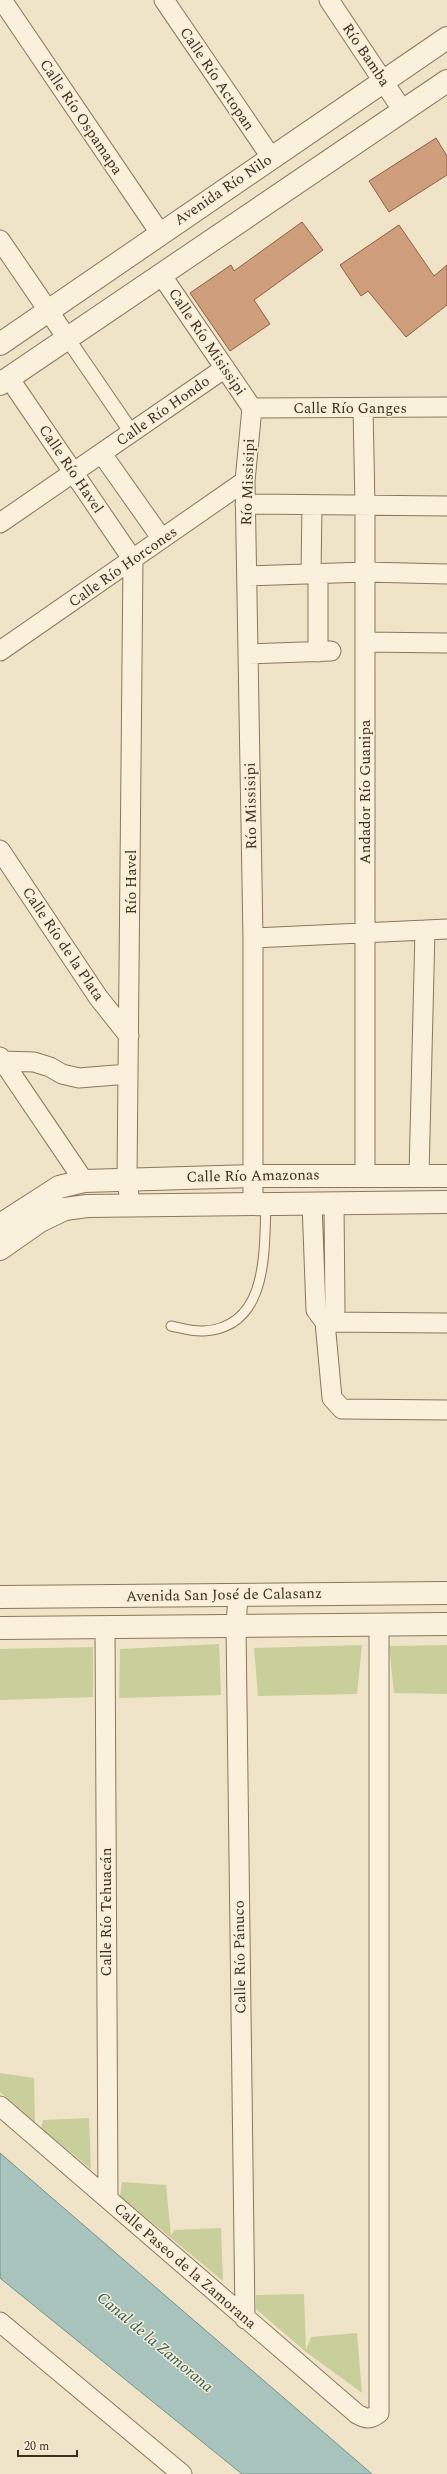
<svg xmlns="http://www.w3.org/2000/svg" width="447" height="2474" font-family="Spectral,serif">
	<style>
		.green { fill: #c9cf9b }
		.water { fill: #a9c4bc; stroke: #6f938a }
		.building { fill: #cf9f7d; stroke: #8d5f41 }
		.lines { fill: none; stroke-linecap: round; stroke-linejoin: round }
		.service-casing { stroke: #8d765c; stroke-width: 11 }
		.pedestrian-casing { stroke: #8d765c; stroke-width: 16 }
		.minor-casing { stroke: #8d765c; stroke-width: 21 }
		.tertiary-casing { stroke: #8d765c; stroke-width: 24 }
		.service { stroke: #faf1dc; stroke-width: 9 }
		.pedestrian { stroke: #faf1dc; stroke-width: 14 }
		.minor { stroke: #faf1dc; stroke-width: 19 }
		.tertiary { stroke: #faf1dc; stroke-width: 22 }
		.labels { text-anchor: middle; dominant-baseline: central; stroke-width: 3; stroke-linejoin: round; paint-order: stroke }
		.street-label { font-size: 15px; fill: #3d2e20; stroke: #f7eed8 }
		.water-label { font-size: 16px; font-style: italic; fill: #2f5d5a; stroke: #f7eed8 }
	</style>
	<rect width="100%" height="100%" fill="#f0e4c8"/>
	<!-- green -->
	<path class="green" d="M219 1644 221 1695 119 1698 120 1649Z
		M362 1645 357 1694 258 1696 254 1648Z
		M447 1645V1694L394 1693 389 1646Z
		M93 1647V1697L0 1700V1649Z
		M0 2073 34 2078 35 2122 0 2092Z
		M89 2118 91 2169 41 2128 43 2120Z
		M122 2182 166 2185 171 2236 174 2230 221 2228 223 2281 120 2196Z
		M304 2294 306 2350 311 2337 357 2333 362 2393 306 2352 256 2309V2295Z"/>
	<!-- water -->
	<path class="water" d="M0 2153 372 2474H242L0 2278Z"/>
	<!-- building -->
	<path class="building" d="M436 138 447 156V175L389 212 369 181Z
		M302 222 323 250 254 300 270 324 230 351 190 293 231 265 234 271Z
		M399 225 434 276 447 265V305L406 337 368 291 361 296 340 265Z"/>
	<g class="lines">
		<defs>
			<path id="service" d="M171 1326C181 1328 193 1332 204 1331 269 1327 264 1251 266 1203"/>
			<path id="pedestrian" d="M67 338 132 433"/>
			<path id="minor" d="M2 0 160 233
				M164 0 271 157
				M329 0 403 111
				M0 240 67 338
				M162 276 252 408
				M9 378 133 560 128 1074 127 1178 130 1205
				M252 408 245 481 253 938V1203
				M252 408 447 407
				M363 408 365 506V1175
				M102 454 162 539
				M245 504 447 506
				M0 523 225 368
				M311 574 312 505
				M318 574V652
				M247 576 365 572 447 574
				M365 642 447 643
				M0 651 245 481
				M248 654 331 651
				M0 850 98 997 129 1036
				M253 938 447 929
				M0 1057 84 1181
				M2 1061 34 1062 50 1067 62 1074 79 1078 128 1074
				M419 1175 425 930
				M312 1203 316 1310 325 1322 332 1398 342 1409 447 1410
				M325 1322 335 1311 334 1203
				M325 1322 447 1323
				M238 1595 236 1626 245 2319
				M105 1627 108 2198
				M0 2106 357 2414C366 2419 370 2420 379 2413V1624
				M0 2322 182 2474"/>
			<path id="tertiary" d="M0 344 447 38
				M0 384 447 81
				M0 1225 59 1187 84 1181 253 1176H447
				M0 1249 40 1221 65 1209 87 1206 447 1202
				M0 1597 447 1593
				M0 1628 447 1624"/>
		</defs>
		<!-- service casing -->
		<use href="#service" class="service-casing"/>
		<!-- pedestrian casing -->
		<use href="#pedestrian" class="pedestrian-casing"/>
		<!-- minor casing -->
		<use href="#minor" class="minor-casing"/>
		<!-- tertiary casing -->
		<use href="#tertiary" class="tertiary-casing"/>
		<!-- service -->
		<use href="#service" class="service"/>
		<!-- pedestrian -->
		<use href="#pedestrian" class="pedestrian"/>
		<!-- minor -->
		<use href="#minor" class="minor"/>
		<!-- tertiary -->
		<use href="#tertiary" class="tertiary"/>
	</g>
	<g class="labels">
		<!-- street labels -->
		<g class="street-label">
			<text transform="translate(366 55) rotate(56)">Río Bamba</text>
			<text transform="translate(217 79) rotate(56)">Calle Río Actopan</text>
			<text transform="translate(81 117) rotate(56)">Calle Río Ospamapa</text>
			<text transform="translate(223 190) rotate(-34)">Avenida Río Nilo</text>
			<text transform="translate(207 342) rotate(56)">Calle Río Misissipi</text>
			<text x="350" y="408">Calle Río Ganges</text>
			<text transform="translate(163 411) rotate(-35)">Calle Río Hondo</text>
			<text transform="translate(71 469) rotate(56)">Calle Río Havel</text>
			<text transform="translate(248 482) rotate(-88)">Río Missisipi</text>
			<text transform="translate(123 567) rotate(-35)">Calle Río Horcones</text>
			<text transform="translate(365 792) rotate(-90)">Andador Río Guanipa</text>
			<text transform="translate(251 806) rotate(-91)">Río Missisipi</text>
			<text transform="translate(131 882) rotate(-90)">Río Havel</text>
			<text transform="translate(63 944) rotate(56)">Calle Río de la Plata</text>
			<text transform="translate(253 1176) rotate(-1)">Calle Río Amazonas</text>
			<text transform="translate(224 1595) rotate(-1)">Avenida San José de Calasanz</text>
			<text transform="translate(106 1912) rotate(-90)">Calle Río Tehuacán</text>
			<text transform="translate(240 1957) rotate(-91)">Calle Río Pánuco</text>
			<text transform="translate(185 2266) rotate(41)">Calle Paseo de la Zamorana</text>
		</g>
		<!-- water labels -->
		<g class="water-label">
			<text transform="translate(155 2342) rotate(40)">Canal de la Zamorana</text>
		</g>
	</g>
	<!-- scale -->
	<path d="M18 2450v6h59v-6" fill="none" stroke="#3d2e20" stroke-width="2"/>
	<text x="24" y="2450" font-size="12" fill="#3d2e20" stroke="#f7eed8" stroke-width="3" paint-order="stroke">20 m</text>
</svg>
